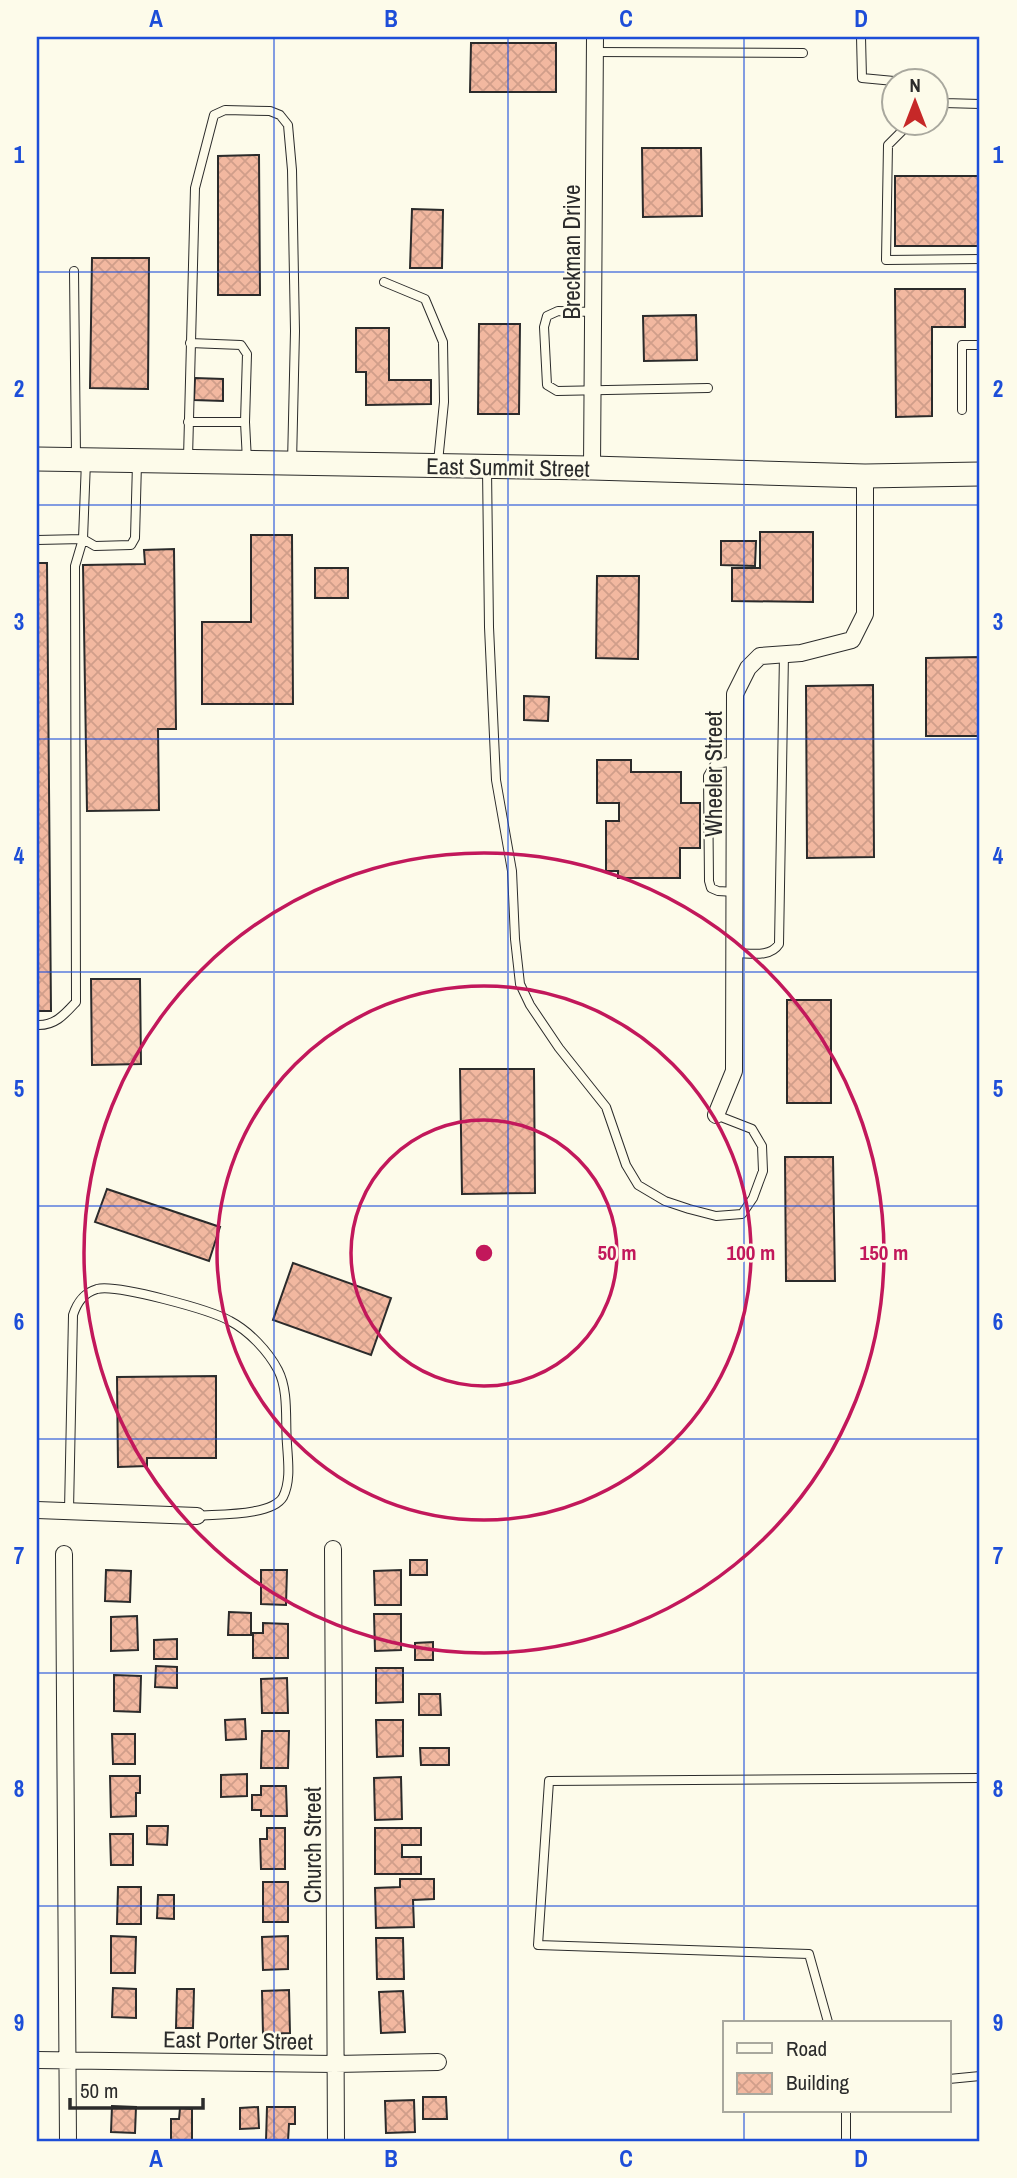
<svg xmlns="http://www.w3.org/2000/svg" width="1017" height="2178" font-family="'Archivo Narrow',sans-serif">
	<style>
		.building { fill: url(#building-cross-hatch); stroke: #2b2b2b; stroke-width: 2 }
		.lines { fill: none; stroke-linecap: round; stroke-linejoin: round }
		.lane-casing { stroke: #2b2b2b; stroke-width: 10 }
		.street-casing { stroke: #2b2b2b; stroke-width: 18 }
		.secondary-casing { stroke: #2b2b2b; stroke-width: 25 }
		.lane { stroke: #fdfbea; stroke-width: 8 }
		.street { stroke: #fdfbea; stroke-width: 16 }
		.secondary { stroke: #fdfbea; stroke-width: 23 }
		.grid { fill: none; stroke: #1d4ed8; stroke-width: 2; stroke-opacity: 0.55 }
		.ring { fill: none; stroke: #c2185b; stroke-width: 3.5 }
		.labels { text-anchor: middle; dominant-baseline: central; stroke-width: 5; stroke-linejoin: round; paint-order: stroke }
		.street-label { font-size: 23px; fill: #2b2b2b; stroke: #fdfbea }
		.centre { fill: #c2185b; stroke: #fdfbea; stroke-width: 3.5 }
		.ring-label { font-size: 21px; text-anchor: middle; font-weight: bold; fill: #c2185b; stroke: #fdfbea; stroke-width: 5; stroke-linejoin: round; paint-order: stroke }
		.neatline { fill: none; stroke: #1d4ed8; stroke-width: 2.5 }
		.grid-label { font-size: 23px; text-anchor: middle; font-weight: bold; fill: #1d4ed8 }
	</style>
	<defs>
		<pattern id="building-cross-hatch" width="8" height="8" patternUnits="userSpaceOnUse" patternTransform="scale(1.75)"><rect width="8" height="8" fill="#f2b8a0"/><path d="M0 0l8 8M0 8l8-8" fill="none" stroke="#d09e8a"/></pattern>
	</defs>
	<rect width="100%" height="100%" fill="#fdfbea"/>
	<!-- building -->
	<path class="building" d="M471 43H556V92H470Z
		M642 148H701L702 216 643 217Z
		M259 155 260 295H218V156Z
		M895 176H980V246H895Z
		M412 209 443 210 442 268H410Z
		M92 258H149L148 389 90 388Z
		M895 289H965V327H932V416L896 417Z
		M696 315 697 360 644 361 643 316Z
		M479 324H520L519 414H478Z
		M356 328H389V380H431V404L366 405V372H356Z
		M195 378 223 379V401L194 400Z
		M760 532H813V602L732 601V568H760Z
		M251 535H292L293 704H202V622H251Z
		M721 541H756L755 566 721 565Z
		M174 549 176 729H158L159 810 87 811 83 565 145 564 144 550Z
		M37 563H47L51 1011H37Z
		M315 568H348V598H315Z
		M597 576H639L638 659 596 658Z
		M980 657V736H926V658Z
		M873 685 874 857 807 858 806 686Z
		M524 696 549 697 548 721 524 720Z
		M597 760H631V772H681V803H700V848H680V878H618V871H606V821H619V803H597Z
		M91 979H140L141 1064 92 1065Z
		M787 1000H831V1103H787Z
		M460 1069H534L535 1193 462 1194Z
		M785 1157H833L835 1281H786Z
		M107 1189 220 1227 209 1261 95 1222Z
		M293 1263 391 1298 371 1355 273 1320Z
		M216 1376V1458H147V1466L118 1467 117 1377Z
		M410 1560H427V1575H410Z
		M106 1570 131 1571 130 1602 105 1601Z
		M261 1570H287L286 1605 261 1604Z
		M401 1570V1605H375L374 1571Z
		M229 1612 251 1613V1635H228Z
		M374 1614H401V1650L375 1651Z
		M137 1616 138 1650 111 1651V1617Z
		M263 1623 288 1624V1658H253V1633H263Z
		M177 1639V1659H154V1640Z
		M433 1642V1660H415V1643Z
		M156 1666 177 1667V1688L155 1687Z
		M376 1668H403V1702L376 1703Z
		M114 1675 141 1676 140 1712 114 1711Z
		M287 1678 288 1713H262L261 1679Z
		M419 1694H440L441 1715H419Z
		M245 1719 246 1739 226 1740 225 1720Z
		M376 1720H403V1756L377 1757Z
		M262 1731H289L288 1768H261Z
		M112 1734H135V1764H113Z
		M420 1748H449V1765H421Z
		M247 1774V1796L221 1797V1775Z
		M110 1776H140V1793H136V1816L111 1817Z
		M401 1777 402 1819 375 1820 374 1778Z
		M261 1786H286L287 1816H261V1810H252V1795H261Z
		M147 1826H168L167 1845 147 1844Z
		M267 1828H285V1869H261L260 1839H267Z
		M375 1828H421V1845H402V1857H421V1874H375Z
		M110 1834H133V1865H111Z
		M400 1879H434V1899L413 1900 414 1927 376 1928 375 1888 400 1887Z
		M263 1882H288V1922H263Z
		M118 1887H141V1924H117Z
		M158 1895H174V1919L157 1918Z
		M111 1936 136 1937 135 1973H111Z
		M288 1936V1969L263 1970 262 1937Z
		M376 1938H403L404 1979H377Z
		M113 1988 136 1989V2018L112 2017Z
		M177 1989H194L193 2028H176Z
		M289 1990 290 2033 263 2034 262 1991Z
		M403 1991 405 2032 381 2033 379 1992Z
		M423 2097H446L447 2119H423Z
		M414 2100 415 2132 386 2133 385 2101Z
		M112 2106 136 2107 135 2133 111 2132Z
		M258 2107 259 2128 240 2129V2108Z
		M267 2107H295V2124H289L288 2141H266Z
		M180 2108 192 2109V2141L171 2140V2119H179Z"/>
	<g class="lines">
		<defs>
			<path id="lane" d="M861 37 862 78 894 81
				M595 52 803 53
				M936 99 944 103 980 104
				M911 122 888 145 886 260 980 259
				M74 271 76 456
				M384 282 425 299 443 342 444 402 438 462
				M594 312 558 311 547 316 544 327 547 385 557 391 708 388
				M962 410V345H980
				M188 422H245L247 354 241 345 190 343
				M245 422 247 461
				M188 458 195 188 214 115 225 110 270 111 280 115 288 125 292 170 295 331 292 463
				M487 469 489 627 496 780 512 871 515 939 520 984 530 1005 559 1048 606 1107 626 1165 638 1185 665 1201 689 1209 716 1216 742 1214 753 1198 763 1171 762 1146 752 1129 716 1115
				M37 540 83 539 86 461
				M735 892 718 891 711 888 709 881 708 776 715 764 735 761
				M735 953C750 953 770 958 779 944L784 654
				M37 1025C55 1026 65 1014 76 1002L75 566 83 539 95 546 131 545 135 538 137 463
				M69 1510 73 1315C77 1303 83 1293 97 1289 117 1284 211 1310 230 1321 249 1331 268 1351 278 1370 289 1391 285 1421 287 1444 288 1461 291 1481 283 1497 272 1516 218 1514 197 1516
				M828 2022 809 1954 538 1945 549 1781 980 1778
				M949 2079 980 2076
				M846 2141V2110"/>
			<path id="street" d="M592 468 595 37
				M716 1115 734 1071 735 694 748 668 760 656 801 653 852 640 865 614V476
				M37 1510 197 1516
				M333 1549 336 2141
				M64 1554 68 2141
				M37 2060 335 2064 438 2062"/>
			<path id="secondary" d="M37 459 592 468 865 476 980 474"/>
		</defs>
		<!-- lane casing -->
		<use href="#lane" class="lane-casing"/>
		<!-- street casing -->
		<use href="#street" class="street-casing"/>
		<!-- secondary casing -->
		<use href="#secondary" class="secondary-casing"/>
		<!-- lane -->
		<use href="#lane" class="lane"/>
		<!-- street -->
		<use href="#street" class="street"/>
		<!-- secondary -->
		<use href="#secondary" class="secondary"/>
	</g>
	<!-- grid -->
	<path class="grid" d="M274 37V2141M508 37V2141M744 37V2022M37 272H980M37 505H980M37 739H980M37 972H980M37 1206H980M37 1439H980M37 1673H980M37 1906H980M744 2110V2141"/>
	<!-- distance rings -->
	<g class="ring">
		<circle cx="484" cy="1253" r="133"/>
		<circle cx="484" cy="1253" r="267"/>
		<circle cx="484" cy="1253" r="400"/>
	</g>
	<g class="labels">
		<!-- street labels -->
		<g class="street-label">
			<text transform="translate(571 252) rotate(-90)">Breckman Drive</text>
			<text transform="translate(508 467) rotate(1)">East Summit Street</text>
			<text transform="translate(713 774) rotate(-90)">Wheeler Street</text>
			<text transform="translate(312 1845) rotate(-90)">Church Street</text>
			<text transform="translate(238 2040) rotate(1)">East Porter Street</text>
		</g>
	</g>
	<circle cx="484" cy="1253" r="10" class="centre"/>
	<g class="ring-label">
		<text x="617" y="1260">50 m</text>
		<text x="751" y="1260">100 m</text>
		<text x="884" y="1260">150 m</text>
	</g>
	<!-- border -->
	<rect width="1017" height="2178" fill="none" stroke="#fdfbea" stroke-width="77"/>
	<!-- legend -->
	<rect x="723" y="2021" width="228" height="91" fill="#fdfbea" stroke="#a9a89e" stroke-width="2"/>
	<rect x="737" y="2043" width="35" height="10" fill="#fdfbea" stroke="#a9a89e" stroke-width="2"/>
	<text x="786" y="2056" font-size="21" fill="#2b2b2b">Road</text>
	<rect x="737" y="2073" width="35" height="21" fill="url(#building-cross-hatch)" stroke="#a9a89e" stroke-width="2"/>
	<text x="786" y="2090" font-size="21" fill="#2b2b2b">Building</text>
	<!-- north arrow -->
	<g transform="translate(915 102)"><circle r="33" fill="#fdfbea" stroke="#a9a89e" stroke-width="2"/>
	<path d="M0-5L12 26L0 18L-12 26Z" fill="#c62828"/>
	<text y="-10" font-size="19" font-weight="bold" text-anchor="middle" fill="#2b2b2b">N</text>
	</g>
	<!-- scale -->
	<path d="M70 2098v10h133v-10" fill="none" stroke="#2b2b2b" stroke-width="3.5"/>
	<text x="80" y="2098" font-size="21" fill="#2b2b2b" stroke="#fdfbea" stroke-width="5" paint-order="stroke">50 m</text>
	<rect x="38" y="38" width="940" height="2102" class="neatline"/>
	<g class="grid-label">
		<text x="156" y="27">A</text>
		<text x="391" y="27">B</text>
		<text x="626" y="27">C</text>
		<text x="861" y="27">D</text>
		<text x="19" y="163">1</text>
		<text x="998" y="163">1</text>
		<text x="19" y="397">2</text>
		<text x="998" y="397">2</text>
		<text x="19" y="630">3</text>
		<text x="998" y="630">3</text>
		<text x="19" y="864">4</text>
		<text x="998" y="864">4</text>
		<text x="19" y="1097">5</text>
		<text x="998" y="1097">5</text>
		<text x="19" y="1330">6</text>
		<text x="998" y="1330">6</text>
		<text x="19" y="1564">7</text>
		<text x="998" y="1564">7</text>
		<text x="19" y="1797">8</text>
		<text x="998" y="1797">8</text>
		<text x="19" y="2031">9</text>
		<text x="998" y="2031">9</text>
		<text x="156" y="2167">A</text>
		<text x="391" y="2167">B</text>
		<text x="626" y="2167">C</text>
		<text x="861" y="2167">D</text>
	</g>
</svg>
